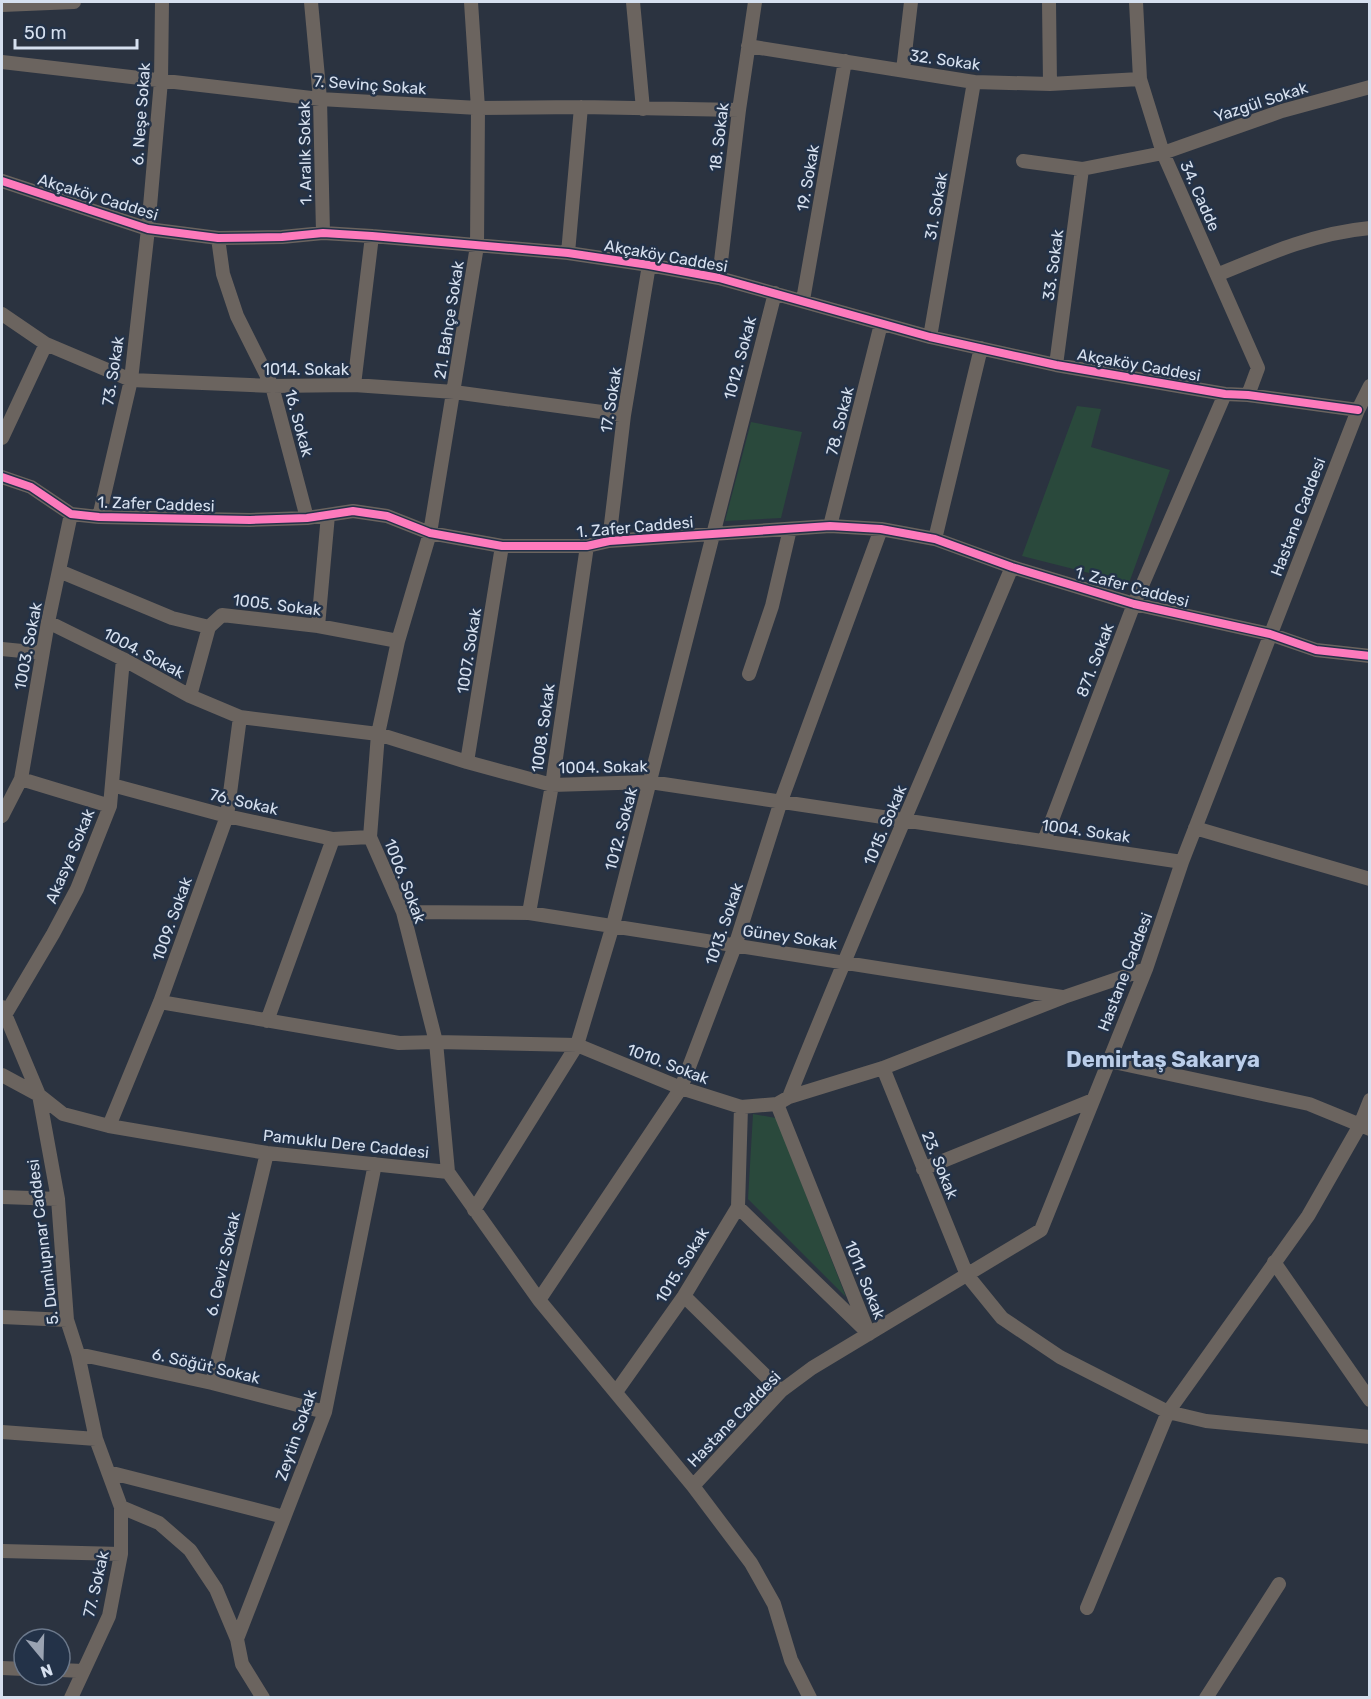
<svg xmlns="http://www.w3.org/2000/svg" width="1371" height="1699" font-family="Rubik,sans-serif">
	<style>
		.green { fill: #2a493c }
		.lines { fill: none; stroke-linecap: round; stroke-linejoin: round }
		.minor { stroke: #6b645f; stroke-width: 14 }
		.cycleway-casing { stroke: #233248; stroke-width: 11 }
		.cycleway { stroke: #fd7abc; stroke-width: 8 }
		.labels { text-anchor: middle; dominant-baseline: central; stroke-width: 5; stroke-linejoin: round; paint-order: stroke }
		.street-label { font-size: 16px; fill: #d6e0ef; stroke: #233248 }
		.district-label { font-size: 22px; font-weight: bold; fill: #bacde9; stroke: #233248 }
	</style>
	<rect width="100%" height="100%" fill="#2b3340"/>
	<!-- green -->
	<path class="green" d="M1077 406 1101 409 1091 447 1170 470 1129 583 1022 556Z
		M751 422 802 432 781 518 725 521Z
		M753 1114 776 1118 846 1297 748 1199Z"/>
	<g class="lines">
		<!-- minor -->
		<path class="minor" d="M311 2 320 99 323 233
			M633 2 643 109
			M1049 2 1050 84
			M1136 2 1140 79 1163 153 1258 368 1248 395
			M2 5 74 2
			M748 46 974 82 1050 84 1140 79
			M2 62 320 99 478 108 581 107 739 110
			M903 70 911 2
			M1023 161 1082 169
			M2 181 148 229 218 238 282 237 323 233 372 236 568 253 649 265 719 278 930 337 1056 365 1225 394 1248 395 1358 410
			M218 238 223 274 237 316 272 386 307 518
			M568 253 581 107
			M1217 275C1267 254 1315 233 1370 228
			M719 278 739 110 755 2
			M803 300 845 61
			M2 314 46 344 131 380 272 386 354 385 454 392 624 415
			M930 337 974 82
			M1056 365 1082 169 1163 153 1282 111 1370 87
			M354 385 372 236
			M2 438 46 344
			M2 477 31 487 71 514 99 517 250 520 307 518 353 511 387 516 430 533 502 546H587L609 541 830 526 881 529 935 539 1012 567 1134 604 1270 634 1316 650 1370 656
			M99 517 131 380 148 229 161 81 162 2
			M830 526 881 324
			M935 539 981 348
			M609 541 624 415 649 265
			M59 571 172 618 209 627 222 615 318 626 398 641
			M48 622 123 659 190 696 240 717 378 734 467 762 552 785 650 782 1182 862
			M318 626 328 515
			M2 649 42 653
			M749 674 772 606 790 529
			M190 696 209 627
			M467 762 502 546
			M21 779 110 806
			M112 785 227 816 333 839 370 837
			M2 816 21 779 48 622 71 514
			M1195 828 1370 879
			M1044 841 1134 604 1225 394
			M403 912 529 913 1062 997
			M529 913 552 785 587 546
			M160 1002 399 1043 436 1042 577 1045 681 1088 741 1107 777 1104 789 1097 883 1068 1064 997 1146 969
			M2 1007 39 1095 58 1199 67 1320 78 1354 96 1439 121 1507 159 1523 190 1550 216 1589 237 1639 242 1664 263 1698
			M5 1015 53 934 77 889 110 806 123 659
			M267 1021 333 839
			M1109 1061 1309 1104 1370 1129
			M883 1068 967 1275 1002 1318 1060 1357 1168 1412 1206 1421 1370 1437
			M2 1075 39 1095 63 1114 109 1126 267 1153 448 1172 539 1300 693 1486 751 1563 774 1604 791 1660 810 1698
			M789 1097C860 919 938 743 1012 567
			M777 1104 869 1334
			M109 1126 160 1002 227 816 240 717
			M923 1169 1093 1100
			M448 1172 436 1042 403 912 370 837 378 734 398 641 430 533 477 246 478 108 471 2
			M2 1197 58 1199
			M738 1207 865 1330
			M474 1210 577 1045 613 925 775 293
			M1274 1262 1370 1400
			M684 1296 781 1391
			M539 1300 681 1088 735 946 781 801 881 529
			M2 1317 67 1320
			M78 1354 212 1383 325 1412
			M212 1383 267 1153
			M616 1392 684 1296 738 1207 741 1107
			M2 1432 96 1439
			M108 1472 284 1517
			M693 1486 781 1391 812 1368 1041 1230 1146 969 1182 862 1358 410 1370 386
			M2 1551 121 1554
			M1087 1608 1168 1412 1308 1216 1360 1125 1370 1100
			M237 1639 325 1412 375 1164
			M2 1668 24 1669
			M60 1670 83 1671
			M71 1698 109 1616 121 1554V1507
			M1206 1698 1279 1584"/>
		<defs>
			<path id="cycleway" d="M2 181 148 229 218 238 282 237 323 233 372 236 568 253 649 265 719 278 930 337 1056 365 1225 394 1248 395 1358 410
				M2 477 31 487 71 514 99 517 250 520 307 518 353 511 387 516 430 533 502 546H587L609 541 830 526 881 529 935 539 1012 567 1134 604 1270 634 1316 650 1370 656"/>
		</defs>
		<!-- cycleway casing -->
		<use href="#cycleway" class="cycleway-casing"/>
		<!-- cycleway -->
		<use href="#cycleway" class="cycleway"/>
	</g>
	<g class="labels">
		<!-- street labels -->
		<g class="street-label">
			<text transform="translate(945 60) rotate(8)">32. Sokak</text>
			<text transform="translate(370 85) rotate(4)">7. Sevinç Sokak</text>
			<text transform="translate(1261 102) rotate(-18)">Yazgül Sokak</text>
			<text transform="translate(141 114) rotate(-86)">6. Neşe Sokak</text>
			<text transform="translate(719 137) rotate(-83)">18. Sokak</text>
			<text transform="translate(305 153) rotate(-91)">1. Aralık Sokak</text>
			<text transform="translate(808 178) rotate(-80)">19. Sokak</text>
			<text transform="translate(1200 196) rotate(66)">34. Cadde</text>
			<text transform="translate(98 197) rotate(17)">Akçaköy Caddesi</text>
			<text transform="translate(936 206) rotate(-80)">31. Sokak</text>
			<text transform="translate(666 256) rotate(10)">Akçaköy Caddesi</text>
			<text transform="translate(1053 265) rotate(-82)">33. Sokak</text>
			<text transform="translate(449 320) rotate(-81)">21. Bahçe Sokak</text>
			<text transform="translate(740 358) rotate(-75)">1012. Sokak</text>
			<text transform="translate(1139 365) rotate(10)">Akçaköy Caddesi</text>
			<text x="306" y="369">1014. Sokak</text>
			<text transform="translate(113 371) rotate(-81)">73. Sokak</text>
			<text transform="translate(611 400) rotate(-81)">17. Sokak</text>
			<text transform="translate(840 421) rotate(-76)">78. Sokak</text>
			<text transform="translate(299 423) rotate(75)">16. Sokak</text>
			<text transform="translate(156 504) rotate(2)">1. Zafer Caddesi</text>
			<text transform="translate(1298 517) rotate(-69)">Hastane Caddesi</text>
			<text transform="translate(635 527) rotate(-5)">1. Zafer Caddesi</text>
			<text transform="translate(1132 587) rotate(15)">1. Zafer Caddesi</text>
			<text transform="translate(277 605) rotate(7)">1005. Sokak</text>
			<text transform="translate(28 646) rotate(-79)">1003. Sokak</text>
			<text transform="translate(469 651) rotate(-81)">1007. Sokak</text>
			<text transform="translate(144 653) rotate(28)">1004. Sokak</text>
			<text transform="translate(1095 660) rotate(-69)">871. Sokak</text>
			<text transform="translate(543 728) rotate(-82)">1008. Sokak</text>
			<text transform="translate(603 767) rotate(-1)">1004. Sokak</text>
			<text transform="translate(244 802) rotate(13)">76. Sokak</text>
			<text transform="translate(885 825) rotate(-67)">1015. Sokak</text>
			<text transform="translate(621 829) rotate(-75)">1012. Sokak</text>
			<text transform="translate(1086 831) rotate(8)">1004. Sokak</text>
			<text transform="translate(70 856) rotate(-67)">Akasya Sokak</text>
			<text transform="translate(405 881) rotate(69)">1006. Sokak</text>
			<text transform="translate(172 919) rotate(-70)">1009. Sokak</text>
			<text transform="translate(724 924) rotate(-71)">1013. Sokak</text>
			<text transform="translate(790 937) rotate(8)">Güney Sokak</text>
			<text transform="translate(1125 972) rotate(-69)">Hastane Caddesi</text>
			<text transform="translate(668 1064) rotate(21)">1010. Sokak</text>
			<text transform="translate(346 1144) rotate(6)">Pamuklu Dere Caddesi</text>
			<text transform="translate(940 1165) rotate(68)">23. Sokak</text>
			<text transform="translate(43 1242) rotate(-97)">5. Dumlupınar Caddesi</text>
			<text transform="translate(223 1264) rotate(-77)">6. Ceviz Sokak</text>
			<text transform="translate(682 1265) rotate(-58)">1015. Sokak</text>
			<text transform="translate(865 1280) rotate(68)">1011. Sokak</text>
			<text transform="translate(206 1366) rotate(13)">6. Söğüt Sokak</text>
			<text transform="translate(734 1419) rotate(-46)">Hastane Caddesi</text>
			<text transform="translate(296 1435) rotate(-71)">Zeytin Sokak</text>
			<text transform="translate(96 1584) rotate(-77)">77. Sokak</text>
		</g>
		<!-- district labels -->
		<g class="district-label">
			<text x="1163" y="1059">Demirtaş Sakarya</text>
		</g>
	</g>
	<!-- border -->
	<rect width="1371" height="1699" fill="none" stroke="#d6e0ef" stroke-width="6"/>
	<!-- north arrow -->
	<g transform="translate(42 1657) rotate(161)"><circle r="28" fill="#233248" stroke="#6b788b" stroke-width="1.5"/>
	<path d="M0-4.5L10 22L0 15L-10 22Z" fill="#9aa3b2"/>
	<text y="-9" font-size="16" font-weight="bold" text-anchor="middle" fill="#d6e0ef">N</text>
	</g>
	<!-- scale -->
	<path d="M15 39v9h122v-9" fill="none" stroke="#d6e0ef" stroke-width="3"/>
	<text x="24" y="39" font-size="18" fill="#d6e0ef" stroke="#233248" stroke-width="4.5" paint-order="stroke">50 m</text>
</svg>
